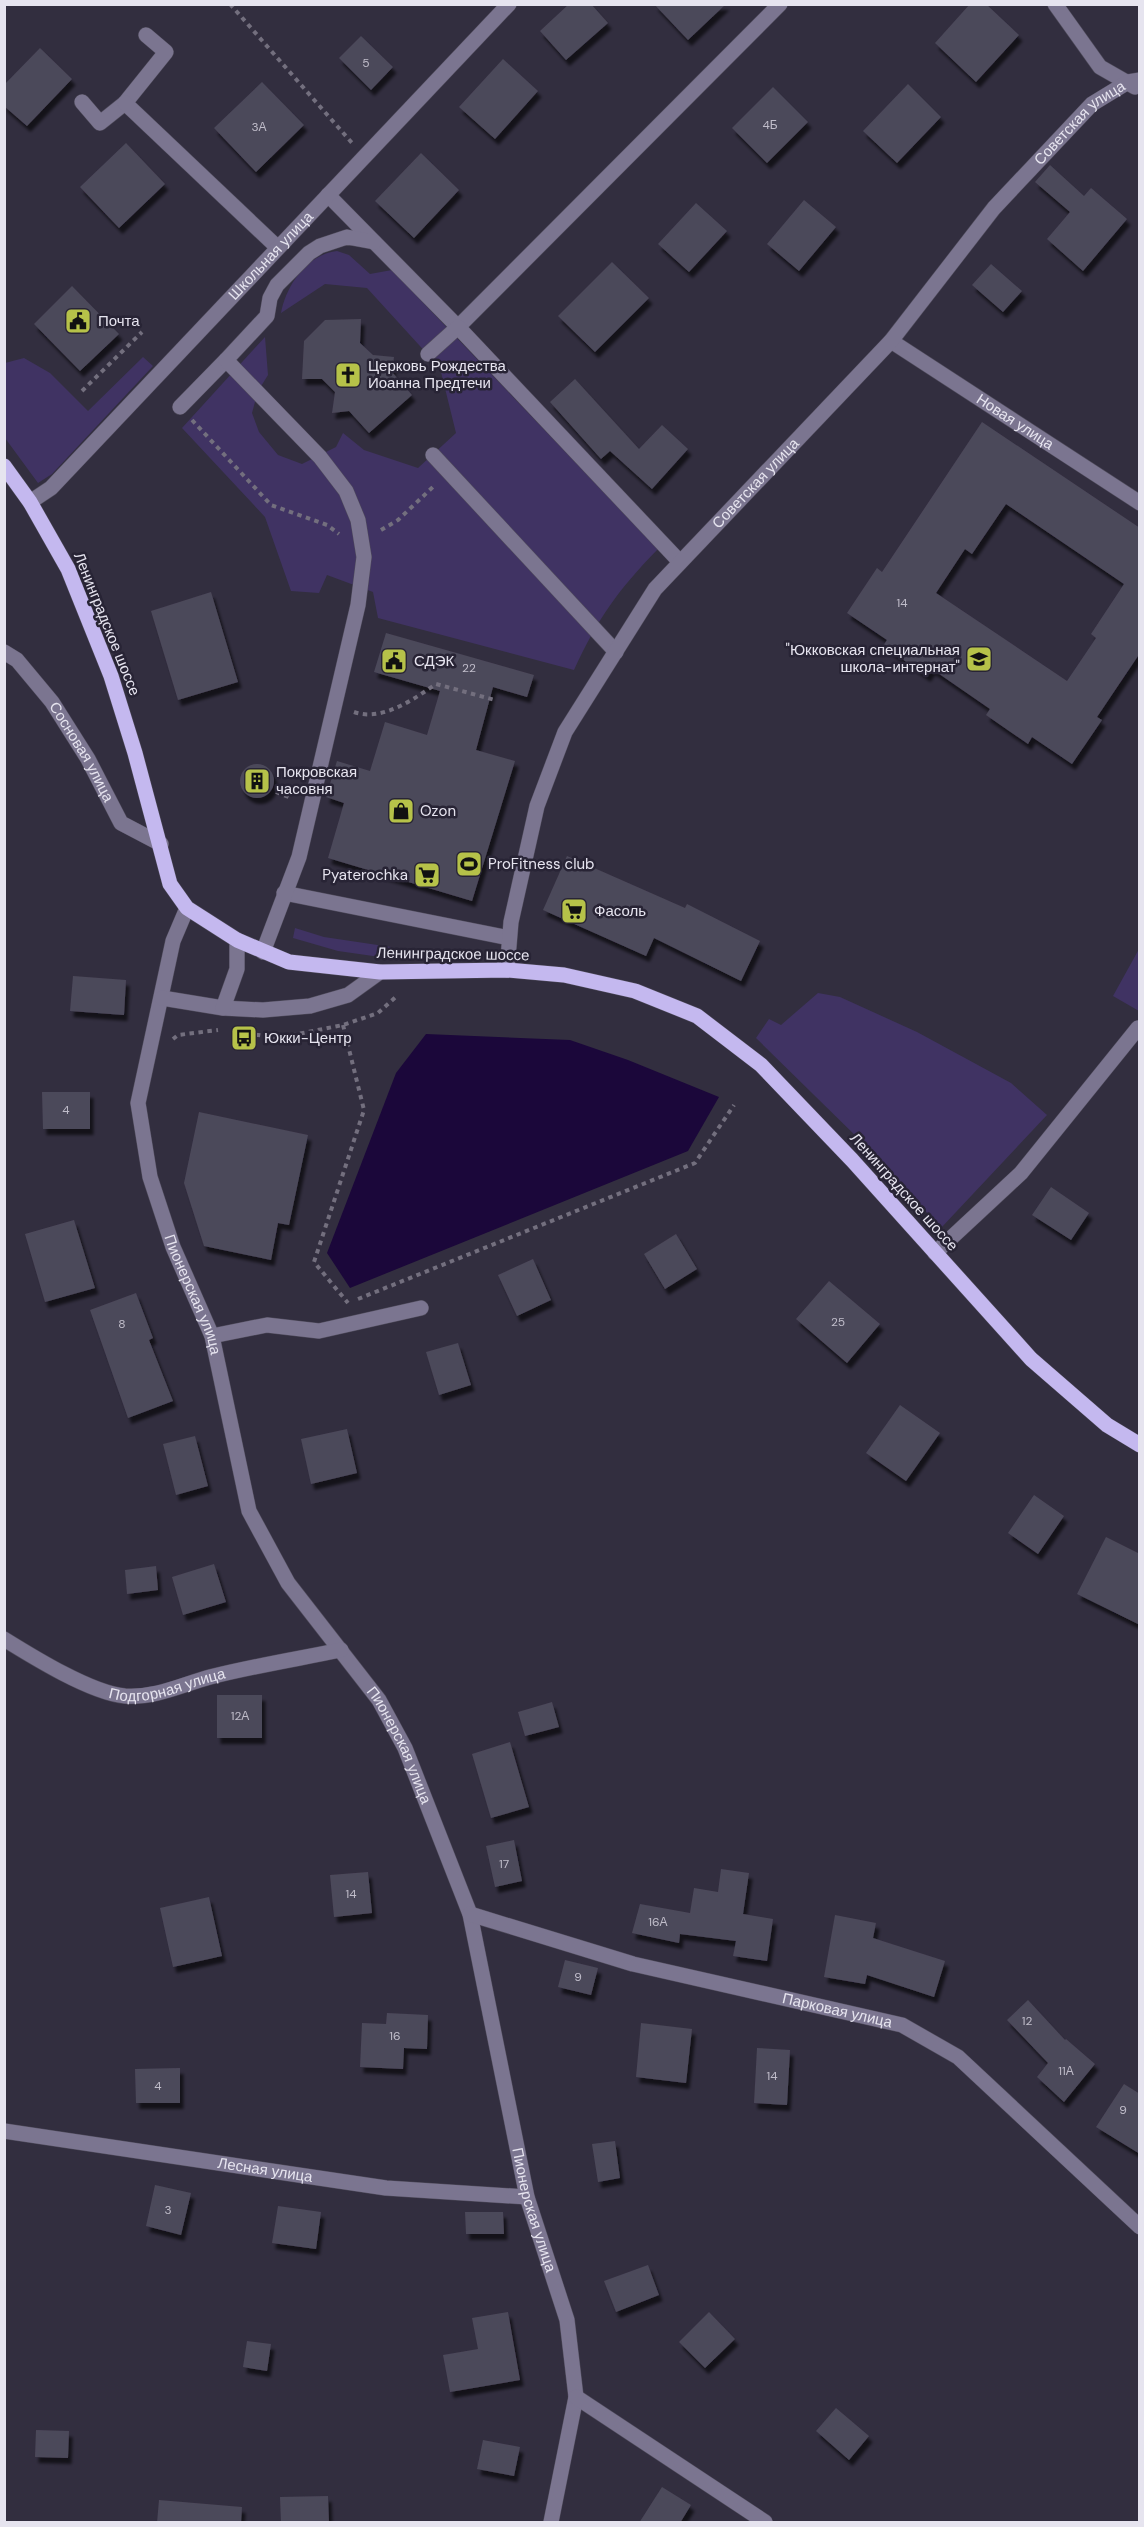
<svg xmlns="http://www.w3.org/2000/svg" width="1144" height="2527" font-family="'DM Sans',sans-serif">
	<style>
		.green { fill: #403363 }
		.water { fill: #1b073a }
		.building { fill: #4c485a; fill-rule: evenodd; filter: url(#shadow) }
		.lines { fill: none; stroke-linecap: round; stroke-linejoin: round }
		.minor-casing { stroke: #4f4b5b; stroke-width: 16 }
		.major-casing { stroke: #4f4b5b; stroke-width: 16 }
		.path { stroke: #736f7e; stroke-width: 4; stroke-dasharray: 4.5 4.5; stroke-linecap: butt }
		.minor { stroke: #7b7590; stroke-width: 15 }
		.major { stroke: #c4b8ef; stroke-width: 15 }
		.labels { text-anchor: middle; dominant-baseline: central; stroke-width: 5; stroke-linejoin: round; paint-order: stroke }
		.number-label { font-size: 12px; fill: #c0bdca }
		.street-label { font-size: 15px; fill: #e6e4ef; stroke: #282435 }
		.poi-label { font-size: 15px; fill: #e6e4ef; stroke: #282435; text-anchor: start }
	</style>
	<defs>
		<filter id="shadow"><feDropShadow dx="3.5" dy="6" stdDeviation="1.5" flood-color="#0009"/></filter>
	</defs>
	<rect width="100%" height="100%" fill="#322e3f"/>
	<!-- green -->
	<path class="green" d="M337 251 349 255 370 274 392 270 658 549C618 590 598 618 574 670L378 618 373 592 327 575 319 593 291 591 265 517 182 428 265 337 268 375 258 391 252 413 259 432 278 455 302 464 336 447 343 433 364 450 418 468 456 433 440 368 367 288 325 284 281 313C286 286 307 254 337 251Z
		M143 357 153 366 52 474 38 483 5 438V363L24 358 50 373 88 411Z
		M295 928 324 937 391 947 387 958 338 951 293 938Z
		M1139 949V1011L1113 996Z
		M818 993 840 997 917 1032 1011 1083 1047 1115 941 1228 865 1145 756 1038 769 1019 781 1025Z"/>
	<!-- water -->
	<path class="water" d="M426 1034 570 1040 628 1060 719 1097 688 1151 350 1288 327 1253 396 1073Z"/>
	<!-- building -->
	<path class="building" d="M569 4H591L608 23 566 60 540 31Z
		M654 4H726L688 40Z
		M970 4H986L1019 35 976 82 935 43Z
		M361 36 393 67 371 90 339 58Z
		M40 48 72 79 27 126 4 106V85Z
		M503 59 538 91 495 139 459 107Z
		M262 82 304 125 256 172 214 128Z
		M908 84 941 117 897 163 863 131Z
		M773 87 808 122 767 163 732 128Z
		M126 143 165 184 119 228 80 187Z
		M421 153 459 190 414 238 375 201Z
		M1050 165 1084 196 1091 188 1127 219 1083 271 1047 239 1070 212 1035 182Z
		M804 200 836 227 799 271 767 244Z
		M696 203 727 231 689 272 658 244Z
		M612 262 649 298 595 352 558 316Z
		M991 264 1022 291 1003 312 972 285Z
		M72 286 119 334 80 371 34 324Z
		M361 319 360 343 373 355 394 357 392 372 412 395 369 433 349 411 332 413 335 392 322 379H302L304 341 325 320Z
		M575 379 639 449 662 425 688 449 652 489 610 451 601 459 550 402Z
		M982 422 1140 528V653L1097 717 1102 720 1072 764 1032 737 1028 744 986 715 990 709 932 669 927 676 883 646 887 640 847 613 877 568 882 572ZM1006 504 1124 584 1091 634 1096 638 1067 681 936 593 965 549 972 554Z
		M211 592 238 682 178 700 151 611Z
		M386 633 534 675 527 697 493 687 476 750 515 761 472 901 328 858 344 803 326 797 337 761 370 771 385 722 427 735 440 691 374 672Z
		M240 781a17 17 0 1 1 34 0a17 17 0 1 1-34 0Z
		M567 856 685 908 687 904 760 941 741 981 654 938 646 956 543 910Z
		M73 976 126 980 124 1015 70 1011Z
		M42 1092H90V1129H43Z
		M199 1112 308 1135 289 1225 278 1223 271 1260 204 1246 184 1183Z
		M1051 1187 1089 1213 1071 1240 1032 1215Z
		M74 1220 95 1288 45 1302 25 1234Z
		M676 1234 697 1269 665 1289 644 1254Z
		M533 1259 551 1300 517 1316 498 1275Z
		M829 1281 880 1324 847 1363 796 1319Z
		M136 1293 153 1338 149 1340 173 1401 128 1418 90 1310Z
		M458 1343 471 1385 439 1395 426 1352Z
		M900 1405 940 1433 906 1481 866 1453Z
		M347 1429 357 1473 311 1484 301 1439Z
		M195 1436 208 1486 176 1495 163 1444Z
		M1034 1495 1064 1516 1038 1554 1008 1533Z
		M1106 1537 1140 1554V1625L1077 1594Z
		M214 1564 226 1602 183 1615 172 1577Z
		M156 1566 158 1590 127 1594 125 1570Z
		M217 1695H262V1738H217Z
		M552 1702 559 1727 525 1736 518 1712Z
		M510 1742 529 1807 491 1818 472 1754Z
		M514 1840 522 1881 495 1887 486 1846Z
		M721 1869 749 1873 743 1914 773 1919 767 1961 733 1956 736 1941 680 1934 679 1943 632 1933 640 1904 690 1913 694 1888 718 1892Z
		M368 1872 372 1913 334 1917 330 1875Z
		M209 1897 222 1956 173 1967 160 1908Z
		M835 1915 876 1923 873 1938 945 1961 934 1997 867 1975 865 1984 824 1977Z
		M565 1960 598 1968 591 1995 558 1987Z
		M1028 2000 1065 2040 1066 2039 1095 2064 1064 2102 1037 2077 1048 2063 1007 2020Z
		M387 2013 428 2015 427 2049 404 2048 403 2069 360 2067 362 2023 386 2024Z
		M641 2023 692 2029 686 2083 636 2077Z
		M757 2048 790 2050 787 2105 754 2103Z
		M180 2068V2103H136L135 2069Z
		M1124 2084 1140 2094V2154L1096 2127Z
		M615 2141 620 2178 598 2182 592 2144Z
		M155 2185 191 2193 181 2235 146 2226Z
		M278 2206 321 2212 316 2249 272 2243Z
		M465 2212H503L504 2234H466Z
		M648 2265 659 2295 616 2312 604 2281Z
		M508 2312 520 2380 450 2392 443 2355 478 2349 472 2318Z
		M709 2312 735 2339 705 2368 679 2342Z
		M247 2341 271 2344 267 2371 243 2367Z
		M836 2408 869 2436 849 2460 816 2431Z
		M36 2430 69 2431 68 2458 35 2457Z
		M483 2440 520 2447 514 2476 477 2469Z
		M662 2487 691 2505 680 2523H639Z
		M328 2496 329 2523H281L280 2497Z
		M159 2500 242 2507 241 2523H157Z"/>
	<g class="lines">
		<defs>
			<g id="minor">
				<path d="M1055 4 1100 67 1135 87"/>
				<path d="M82 102 100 123 125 103 166 52 146 35"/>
				<path d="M125 103 277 247"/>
				<path d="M328 195 458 327 780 4"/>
				<path id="s1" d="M891 341 1140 503"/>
				<path d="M428 354 458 327 680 562"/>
				<path d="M180 407 226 360"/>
				<path d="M433 455 616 652"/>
				<path id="s2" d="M30 502 51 488 509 4"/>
				<path id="s3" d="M4 652 17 660 52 702 88 759 121 823 161 844"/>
				<path d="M284 893 509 938"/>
				<path id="s4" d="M187 908 173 941 138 1103 150 1177 173 1247 212 1336 249 1511 288 1583 379 1700 405 1748 470 1914 527 2197 567 2320 576 2397 551 2522"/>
				<path d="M263 952 299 857 358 605 364 557 358 520 346 491 320 457 226 360 267 316 270 298 277 285 309 253 320 246 347 237 374 242"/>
				<path id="s5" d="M507 970 511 922 537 806 565 732 655 589 891 341 994 208 1092 104 1128 82 1140 80"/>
				<path d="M162 998 223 1008 263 1010 310 1006 348 995 380 972"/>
				<path d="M223 1008 237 969V940"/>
				<path d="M935 1253 1021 1173 1138 1028"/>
				<path d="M212 1336 267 1325 319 1331 421 1308"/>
				<path id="s6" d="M4 1639C33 1657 91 1693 125 1696 156 1698 181 1685 210 1677 253 1666 297 1659 341 1650"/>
				<path id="s7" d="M470 1914 633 1964 902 2025 958 2057 1140 2227"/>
				<path id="s8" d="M4 2131 386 2188 527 2197"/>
				<path d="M576 2397 765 2522"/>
			</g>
			<path id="major" d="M4 466 30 502 68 569 111 676 135 753 170 884 187 908 237 940 289 962 380 972 507 970 564 975 635 991 697 1016 761 1065 852 1160 1031 1359 1107 1425 1140 1445"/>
		</defs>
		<!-- minor casing -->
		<use href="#minor" class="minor-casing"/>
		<!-- major casing -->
		<use href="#major" class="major-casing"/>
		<!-- path -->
		<path class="path" d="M230 4 352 143
			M82 391 142 332
			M192 420 271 505 327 525 339 534
			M381 530 398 520 435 485
			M354 712C382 722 414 699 436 684L495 700
			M276 792 291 798
			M343 1025 364 1110 314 1262 348 1303
			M238 1032 278 1038 343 1025 378 1013 398 995
			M173 1039 178 1035 218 1030
			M358 1299 695 1163 734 1105"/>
		<!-- minor -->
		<use href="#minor" class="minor"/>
		<!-- major -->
		<use href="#major" class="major"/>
	</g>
	<!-- icons -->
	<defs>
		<symbol id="civic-square" viewBox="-11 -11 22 22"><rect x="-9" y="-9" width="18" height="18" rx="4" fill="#b6c249" stroke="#282435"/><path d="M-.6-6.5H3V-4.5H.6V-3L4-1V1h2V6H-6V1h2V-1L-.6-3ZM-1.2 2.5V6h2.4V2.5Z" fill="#111"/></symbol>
		<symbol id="church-square" viewBox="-11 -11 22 22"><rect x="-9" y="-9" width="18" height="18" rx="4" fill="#b6c249" stroke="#282435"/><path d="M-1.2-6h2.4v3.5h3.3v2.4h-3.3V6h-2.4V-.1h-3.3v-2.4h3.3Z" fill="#111"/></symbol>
		<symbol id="school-square" viewBox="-11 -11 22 22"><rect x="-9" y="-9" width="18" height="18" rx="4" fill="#b6c249" stroke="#282435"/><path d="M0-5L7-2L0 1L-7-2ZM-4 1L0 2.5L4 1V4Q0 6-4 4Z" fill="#111"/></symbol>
		<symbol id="building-square" viewBox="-11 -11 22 22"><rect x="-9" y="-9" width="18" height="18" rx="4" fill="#b6c249" stroke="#282435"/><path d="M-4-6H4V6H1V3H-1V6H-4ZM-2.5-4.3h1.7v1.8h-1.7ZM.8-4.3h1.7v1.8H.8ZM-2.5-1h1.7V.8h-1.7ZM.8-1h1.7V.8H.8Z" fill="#111"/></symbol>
		<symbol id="shop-square" viewBox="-11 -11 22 22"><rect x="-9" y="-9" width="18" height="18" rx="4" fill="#b6c249" stroke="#282435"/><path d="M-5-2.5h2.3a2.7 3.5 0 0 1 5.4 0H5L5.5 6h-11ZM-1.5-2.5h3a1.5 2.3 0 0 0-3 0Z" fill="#111"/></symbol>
		<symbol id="stadium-square" viewBox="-11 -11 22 22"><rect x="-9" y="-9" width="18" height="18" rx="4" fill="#b6c249" stroke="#282435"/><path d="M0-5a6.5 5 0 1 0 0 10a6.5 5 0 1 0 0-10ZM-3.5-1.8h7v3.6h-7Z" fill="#111"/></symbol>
		<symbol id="supermarket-square" viewBox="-11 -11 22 22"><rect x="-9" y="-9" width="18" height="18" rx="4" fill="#b6c249" stroke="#282435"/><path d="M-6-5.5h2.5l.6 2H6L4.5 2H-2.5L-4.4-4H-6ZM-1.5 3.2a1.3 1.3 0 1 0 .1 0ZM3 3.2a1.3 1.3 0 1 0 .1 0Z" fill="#111"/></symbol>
		<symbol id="bus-square" viewBox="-11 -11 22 22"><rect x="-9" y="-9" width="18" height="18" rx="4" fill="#b6c249" stroke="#282435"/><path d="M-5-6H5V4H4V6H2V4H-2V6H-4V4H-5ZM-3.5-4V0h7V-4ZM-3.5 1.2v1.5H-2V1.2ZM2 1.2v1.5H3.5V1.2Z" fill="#111"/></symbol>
	</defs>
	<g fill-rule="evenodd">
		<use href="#civic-square" x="63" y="306" width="30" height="30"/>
		<use href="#church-square" x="333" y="360" width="30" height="30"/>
		<use href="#school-square" x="964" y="644" width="30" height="30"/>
		<use href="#civic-square" x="379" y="646" width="30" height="30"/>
		<use href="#building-square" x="242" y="766" width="30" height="30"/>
		<use href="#shop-square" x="386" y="796" width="30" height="30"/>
		<use href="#stadium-square" x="454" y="849" width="30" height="30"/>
		<use href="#supermarket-square" x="412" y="860" width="30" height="30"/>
		<use href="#supermarket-square" x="559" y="896" width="30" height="30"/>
		<use href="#bus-square" x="229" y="1023" width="30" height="30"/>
	</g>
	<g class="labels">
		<!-- number labels -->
		<g class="number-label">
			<text x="366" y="63">5</text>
			<text x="770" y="125">4Б</text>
			<text x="259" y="127">3А</text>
			<text x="902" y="603">14</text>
			<text x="469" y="668">22</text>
			<text x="66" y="1110">4</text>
			<text x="838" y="1322">25</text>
			<text x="122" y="1324">8</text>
			<text x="240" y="1716">12А</text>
			<text x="504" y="1864">17</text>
			<text x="351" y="1894">14</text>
			<text x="658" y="1922">16А</text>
			<text x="578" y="1977">9</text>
			<text x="1027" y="2021">12</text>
			<text x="395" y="2036">16</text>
			<text x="1066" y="2071">11А</text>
			<text x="772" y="2076">14</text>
			<text x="158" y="2086">4</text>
			<text x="1123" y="2110">9</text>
			<text x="168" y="2210">3</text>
		</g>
		<!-- street labels -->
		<g class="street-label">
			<text stroke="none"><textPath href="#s5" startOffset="1047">Советская улица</textPath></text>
			<text stroke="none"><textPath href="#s2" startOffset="345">Школьная улица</textPath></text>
			<text stroke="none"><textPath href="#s1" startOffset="148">Новая улица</textPath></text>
			<text stroke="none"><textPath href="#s5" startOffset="561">Советская улица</textPath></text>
			<text transform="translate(107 624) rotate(68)">Ленинградское шоссе</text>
			<text stroke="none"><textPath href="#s3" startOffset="128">Сосновая улица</textPath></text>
			<text transform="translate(453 954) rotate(1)">Ленинградское шоссе</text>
			<text transform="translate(904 1192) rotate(48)">Ленинградское шоссе</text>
			<text stroke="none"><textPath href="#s4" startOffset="402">Пионерская улица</textPath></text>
			<text stroke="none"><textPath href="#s6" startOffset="178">Подгорная улица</textPath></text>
			<text stroke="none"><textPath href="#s4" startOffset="906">Пионерская улица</textPath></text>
			<text stroke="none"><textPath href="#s7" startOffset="380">Парковая улица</textPath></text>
			<text stroke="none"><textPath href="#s8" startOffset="264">Лесная улица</textPath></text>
			<text stroke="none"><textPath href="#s4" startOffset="1392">Пионерская улица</textPath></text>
		</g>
		<!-- poi labels -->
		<g class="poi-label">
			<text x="98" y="321">Почта</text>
			<text x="368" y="366">Церковь Рождества<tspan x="368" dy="17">Иоанна Предтечи</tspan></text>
			<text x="960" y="650" text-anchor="end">"Юкковская специальная<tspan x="960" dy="17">школа-интернат"</tspan></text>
			<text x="414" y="661">СДЭК</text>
			<text x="276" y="772">Покровская<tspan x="276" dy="17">часовня</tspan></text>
			<text x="420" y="811">Ozon</text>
			<text x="488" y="864">ProFitness club</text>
			<text x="408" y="875" text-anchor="end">Pyaterochka</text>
			<text x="594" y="911">Фасоль</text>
			<text x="264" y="1038">Юкки-Центр</text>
		</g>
	</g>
	<!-- border -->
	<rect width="1144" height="2527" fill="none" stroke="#e6e4ef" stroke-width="12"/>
</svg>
